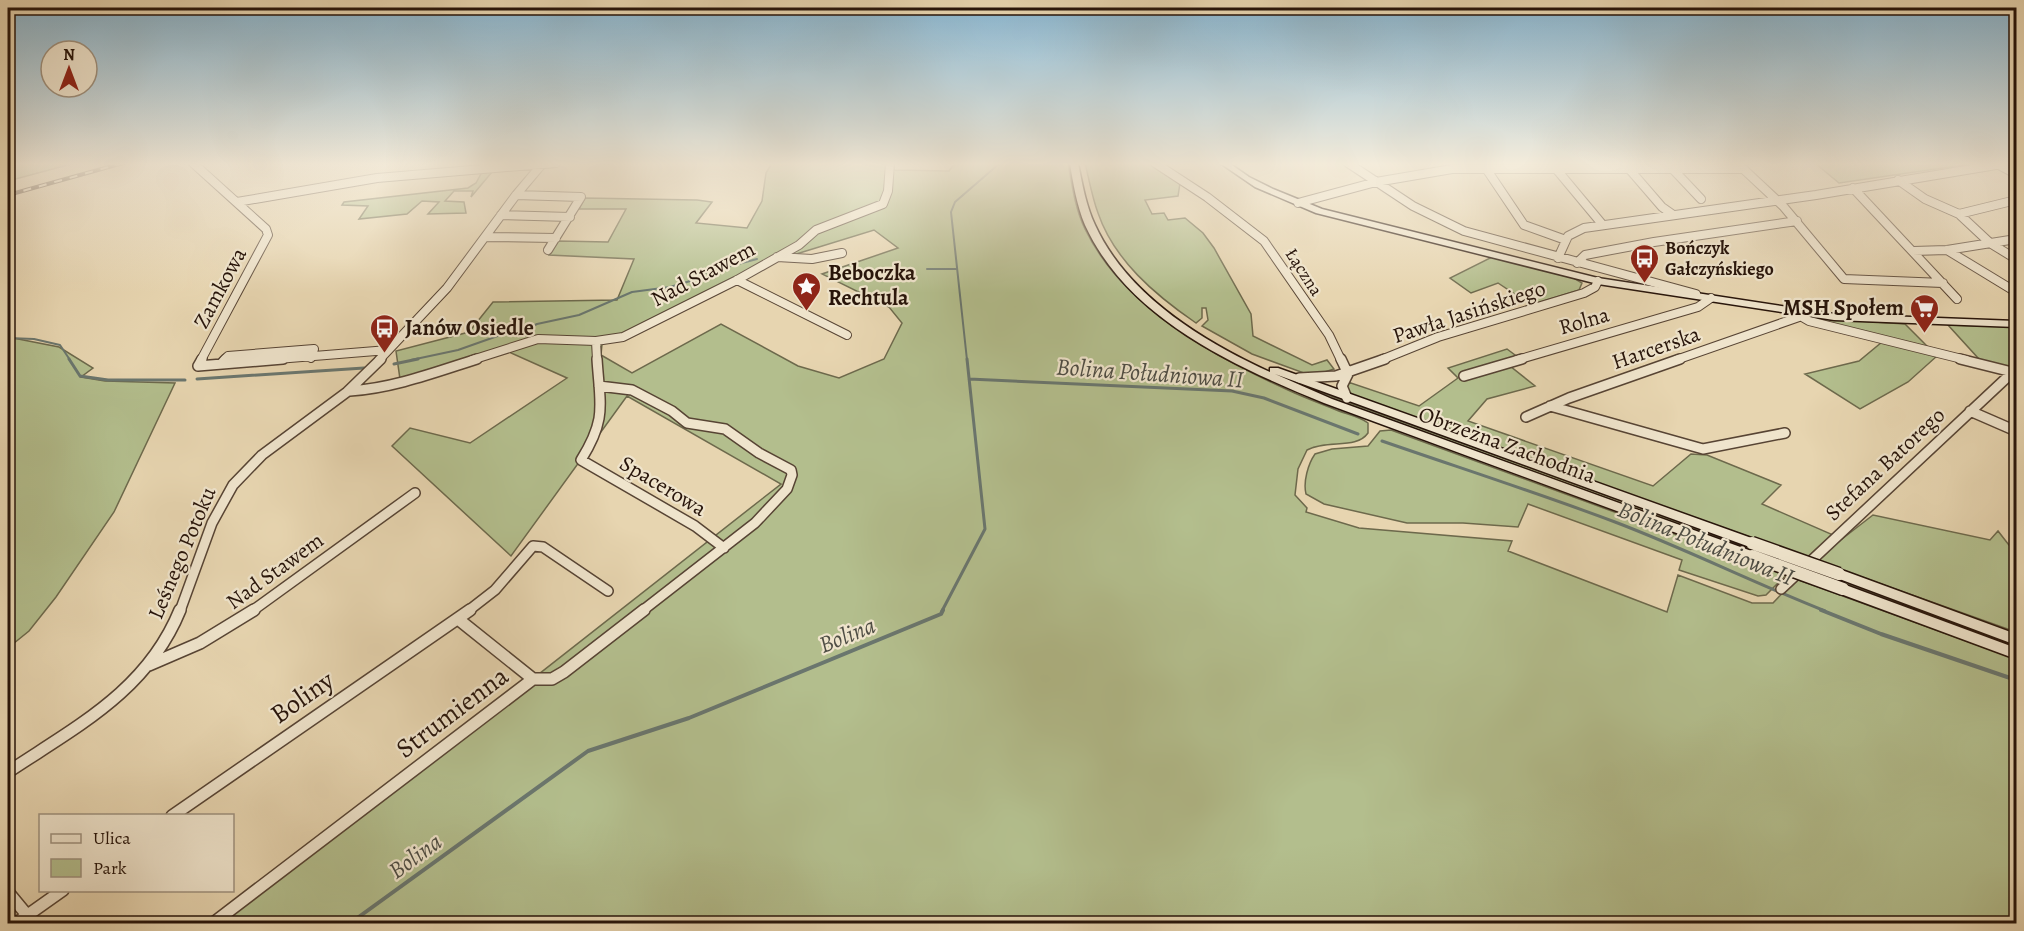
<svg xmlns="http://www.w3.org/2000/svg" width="2024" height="931" font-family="Alegreya,serif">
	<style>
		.green { fill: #b3be8d; stroke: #6d694c; stroke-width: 1.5; fill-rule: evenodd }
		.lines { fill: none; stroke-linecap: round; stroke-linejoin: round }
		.stream-far2 { stroke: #6a766e; stroke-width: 2 }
		.stream-far1 { stroke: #6a766e; stroke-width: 3 }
		.stream { stroke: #6a766e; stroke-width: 4 }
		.street-far2-casing { stroke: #574434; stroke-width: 10 }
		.street-far1-casing { stroke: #574434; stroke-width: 12 }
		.street-casing { stroke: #574434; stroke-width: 14 }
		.secondary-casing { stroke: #27140a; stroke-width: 3 }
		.street-far2 { stroke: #efe4cc; stroke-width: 8 }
		.street-far1 { stroke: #efe4cc; stroke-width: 9 }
		.street { stroke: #efe4cc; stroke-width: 11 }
		.secondary { fill: #efe4cc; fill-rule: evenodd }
		.rail-casing { stroke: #27140a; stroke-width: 4 }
		.rail { stroke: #efe4cc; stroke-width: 2; stroke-dasharray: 8; stroke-linecap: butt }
		.secondary-bridge-casing { stroke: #27140a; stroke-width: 15; stroke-linecap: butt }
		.secondary-bridge { stroke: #efe4cc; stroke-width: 12 }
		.labels { text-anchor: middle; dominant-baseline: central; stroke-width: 4.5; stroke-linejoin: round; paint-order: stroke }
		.far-poi-label { font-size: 18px; font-weight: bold; fill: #27140a; stroke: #efe4cc; text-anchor: start }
		.far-street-label { font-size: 18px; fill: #27140a; stroke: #efe4cc }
		.poi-label { font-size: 22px; font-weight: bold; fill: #27140a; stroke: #efe4cc; text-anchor: start }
		.street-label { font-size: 22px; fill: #27140a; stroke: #efe4cc }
		.water-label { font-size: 24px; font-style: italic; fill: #4e4d44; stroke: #efe4cc }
		.near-street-label { font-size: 27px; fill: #27140a; stroke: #efe4cc }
	</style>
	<rect width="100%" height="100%" fill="#e7d5b0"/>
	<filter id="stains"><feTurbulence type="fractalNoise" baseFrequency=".00333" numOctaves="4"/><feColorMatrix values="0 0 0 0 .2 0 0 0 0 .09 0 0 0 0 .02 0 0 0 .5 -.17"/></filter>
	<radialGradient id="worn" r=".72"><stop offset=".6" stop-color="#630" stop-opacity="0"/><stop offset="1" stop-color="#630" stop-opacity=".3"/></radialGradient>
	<!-- green -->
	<path class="green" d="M8 163H75L8 181Z
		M772 163H894V170L949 171 955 163H1068C1072 185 1075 208 1085 229 1123 307 1212 356 1288 390 1303 397 1319 403 1334 409 1345 414 1359 416 1368 423V433C1356 450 1328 439 1307 450L1298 469 1295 495 1307 508 1306 512 1359 528 1512 541 1508 551 1667 612 1678 575 1752 603H1773L1796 579 2016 659V923L216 924 256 896 781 484 627 396 511 556 392 446 410 428 470 443 567 378 509 352 400 379 396 351 469 332 493 302 617 300 634 259 549 255 558 241 608 242 626 209H579L585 198 697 200 712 202 696 223 747 228 762 201 766 173ZM874 230 898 248 822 274 889 307 902 323 884 359 839 378 798 366 721 324 632 373 601 355 602 344 778 260 791 247 793 255Z
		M1085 163H1152L1180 183 1178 196 1145 200 1152 214 1164 213 1168 220 1185 218 1203 233 1214 248 1251 314 1253 336 1312 365 1327 360 1334 369 1312 376 1252 354 1202 326 1208 320 1206 308H1202V318L1196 323C1155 295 1114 260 1098 213 1092 197 1089 179 1085 163Z
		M1815 163H1977L1839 183Z
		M482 172H492L471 197 473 191H454L445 201 464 202 466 213 428 214 439 202 422 201 407 214 359 219 368 206 342 205 344 202 468 188 476 183Z
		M1492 257 1572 277 1582 283 1579 290 1531 305 1498 283 1471 293 1450 278Z
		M1814 318 1905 324 1930 349 1814 319Z
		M1948 325 2016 327V361L2009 368 1979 359Z
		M8 337 59 347 93 368 81 377 105 381 175 383 114 512 56 597 29 631 8 648Z
		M1882 342 1937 356 1908 382 1860 409 1805 374 1859 361Z
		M1507 349 1519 358 1505 362 1535 386 1487 399 1468 421 1653 486 1691 454 1707 455 1781 485 1762 504 1842 539 1873 515 1990 540 1998 531 2016 554V632L1348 394V382L1419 406 1458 378 1448 368Z
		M1303 387 1314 390 1774 556 1773 558 1765 556 1346 404Z
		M1391 430 1786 575 1766 595 1758 596 1679 570 1682 560 1528 504 1518 527 1463 523H1407L1324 504 1306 494C1303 482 1308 464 1315 454L1332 449 1368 446 1380 431Z
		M1841 579 2016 645V649L1842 584Z"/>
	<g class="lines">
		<!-- stream-far2 -->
		<path class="stream-far2" d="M927 269H957
			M8 338 34 339 60 345 70 360
			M411 360 458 350 506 333 525 330 537 324 579 315 632 292 670 287 697 279 704 273 757 259
			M967 360 951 212 955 202 1000 163"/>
		<!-- stream-far1 -->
		<path class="stream-far1" d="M69 359 80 376 108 380H185
			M394 364 418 359
			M197 379 364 368
			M969 379 1232 391 1264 398 1358 434
			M1382 441C1460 468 1538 493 1615 522 1686 549 1754 583 1825 611
			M942 611 985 529 967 359"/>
		<!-- stream -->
		<path class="stream" d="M1821 610 1881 634 2016 680
			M349 924 588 751 689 718 941 614 943 610"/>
		<defs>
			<path id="street-far2" d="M193 163 266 229 268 235 201 360
				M1155 163 1207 197 1264 241 1329 335 1341 360
				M1348 163 1413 206 1464 231 1696 294
				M1624 163 1662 207 1672 214
				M1667 163 1701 199
				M1737 163 1783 206 1844 279 1943 283
				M1997 164 2016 174
				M1487 170 1524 225 1563 239
				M1557 170 1602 224
				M1898 180 1925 199 1959 214
				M1853 188 1957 299
				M516 195 581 197 548 250
				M2016 200 1959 214 1990 243 2016 259
				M237 202 377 178 556 163
				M1298 203 1376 182 1452 169H1744
				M501 215 570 217
				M485 237 556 238
				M1947 250 2016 292
				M1913 251 1947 250 2016 239
				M777 257 812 259 842 253
				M1558 258 1568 236 1584 228 1816 195 2008 163
				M1577 263 1585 255 1654 242 1797 221
				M737 280 847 335
				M1797 314 1809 321 1966 360
				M596 341 597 360
				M224 360 228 356 314 349 311 358
				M265 360 388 350
				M379 360 447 288 516 195 543 163
				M472 360 538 339 596 341 623 337 737 280 799 245 816 230 883 204 888 191 890 163
				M1381 360 1438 337 1584 293 1595 287 1598 281
				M1517 360 1698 307 1711 298
				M1676 360 1799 317"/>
			<path id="street-far1" d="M597 359C600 406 607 418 581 460L695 526 724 548
				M1341 359 1348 374
				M1960 359 2016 373
				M221 364 226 359
				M198 366 202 359
				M198 366 283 359
				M1464 376 1522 359
				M1299 378 1336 376 1385 359
				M599 386 632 390 672 411 687 423 725 429 759 453 791 470 792 475 787 489 755 523 642 611
				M350 391C394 388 436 372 477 359
				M1347 398 1342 386 1348 374
				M1550 406 1703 449 1785 433
				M1970 411 2016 431
				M1526 417 1569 398 1680 359
				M1781 589 2016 369
				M180 611 212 523 233 485 262 455 347 392 381 359
				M252 611 415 493
				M468 611 495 590 533 546 543 547 608 591"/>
			<path id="street" d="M458 619 533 679
				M149 665 200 643 254 610
				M8 772C77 726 147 691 180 610
				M172 816 470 610
				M8 892 27 915
				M15 924 63 890
				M212 924 533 679H552L564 672 644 610"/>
			<path id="secondary" d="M1070 163H1078C1082 183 1086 206 1095 225 1127 295 1202 341 1270 372V368H1278L1757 540 1758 543 1757 546H1747L1275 374 1332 399 1757 553 1759 556 1757 559H1747L1324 403C1234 366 1128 319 1085 225 1077 206 1073 183 1070 163Z
				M1220 163H1229L1249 177 1273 189 1322 209 1598 278 1834 314 2016 321V327L1834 320 1598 284 1316 213 1255 187Z
				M1839 569 2016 634V645L1834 577 1832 574 1834 571Z
				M1843 584 2016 648V659L1838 593 1836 589 1838 585Z"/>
		</defs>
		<!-- street-far2 casing -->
		<use href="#street-far2" class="street-far2-casing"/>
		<!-- street-far1 casing -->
		<use href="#street-far1" class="street-far1-casing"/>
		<!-- street casing -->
		<use href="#street" class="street-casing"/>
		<!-- secondary casing -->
		<use href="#secondary" class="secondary-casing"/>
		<!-- street-far2 -->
		<use href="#street-far2" class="street-far2"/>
		<!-- street-far1 -->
		<use href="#street-far1" class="street-far1"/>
		<!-- street -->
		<use href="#street" class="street"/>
		<!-- secondary -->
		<use href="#secondary" class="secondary"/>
		<defs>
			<path id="rail" d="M8 195 123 163"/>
		</defs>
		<!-- rail casing -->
		<use href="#rail" class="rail-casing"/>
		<!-- rail -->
		<use href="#rail" class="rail"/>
		<defs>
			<path id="secondary-bridge" d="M1752 543 1839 574
				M1752 556 1843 589"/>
		</defs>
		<!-- secondary-bridge casing -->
		<use href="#secondary-bridge" class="secondary-bridge-casing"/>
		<!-- secondary-bridge -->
		<use href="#secondary-bridge" class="secondary-bridge"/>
	</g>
	<!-- sky -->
	<linearGradient id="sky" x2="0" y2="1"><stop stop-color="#87b6d2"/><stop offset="0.56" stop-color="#f4ecdb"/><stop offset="1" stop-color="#f4ecdb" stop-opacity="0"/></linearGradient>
	<rect width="2024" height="293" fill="url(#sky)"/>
	<!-- icons -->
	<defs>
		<symbol id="bus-pin" viewBox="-11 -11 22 30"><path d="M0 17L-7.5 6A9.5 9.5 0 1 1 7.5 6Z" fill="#8f2418" stroke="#efe4cc"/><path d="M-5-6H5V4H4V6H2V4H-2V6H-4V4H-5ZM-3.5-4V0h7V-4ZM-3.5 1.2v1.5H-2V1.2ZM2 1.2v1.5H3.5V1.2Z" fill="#fff"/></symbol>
		<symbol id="sight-pin" viewBox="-11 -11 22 30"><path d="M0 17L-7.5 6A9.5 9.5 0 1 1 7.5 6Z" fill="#8f2418" stroke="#efe4cc"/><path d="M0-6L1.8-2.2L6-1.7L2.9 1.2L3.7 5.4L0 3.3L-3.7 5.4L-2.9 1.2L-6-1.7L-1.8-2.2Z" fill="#fff"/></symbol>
		<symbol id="supermarket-pin" viewBox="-11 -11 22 30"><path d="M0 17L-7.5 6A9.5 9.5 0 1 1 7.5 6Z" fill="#8f2418" stroke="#efe4cc"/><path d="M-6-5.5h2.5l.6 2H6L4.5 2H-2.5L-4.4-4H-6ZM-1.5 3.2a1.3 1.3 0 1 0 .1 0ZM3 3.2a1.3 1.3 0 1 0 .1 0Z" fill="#fff"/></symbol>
	</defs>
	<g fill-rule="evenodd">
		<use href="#bus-pin" x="1628" y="242" width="33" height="45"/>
		<use href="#sight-pin" x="790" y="270" width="33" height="45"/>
		<use href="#supermarket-pin" x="1908" y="292" width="33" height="45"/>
		<use href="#bus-pin" x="368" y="312" width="33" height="45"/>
	</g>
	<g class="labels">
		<!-- far-poi labels -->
		<g class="far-poi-label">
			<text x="1665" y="248">Bończyk<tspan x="1665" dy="21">Gałczyńskiego</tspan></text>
		</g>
		<!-- far-street labels -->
		<g class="far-street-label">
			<text transform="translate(1304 272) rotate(57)">Łączna</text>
		</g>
		<!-- poi labels -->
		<g class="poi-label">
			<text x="828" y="273">Beboczka<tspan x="828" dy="25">Rechtula</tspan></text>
			<text x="1904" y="308" text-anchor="end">MSH Społem</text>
			<text x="405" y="328">Janów Osiedle</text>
		</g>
		<!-- street labels -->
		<g class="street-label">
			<text transform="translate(703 274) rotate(-28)">Nad Stawem</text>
			<text transform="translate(220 288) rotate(-62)">Zamkowa</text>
			<text transform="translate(1469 312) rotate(-18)">Pawła Jasińskiego</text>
			<text transform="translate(1584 321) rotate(-16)">Rolna</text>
			<text transform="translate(1656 348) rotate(-19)">Harcerska</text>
			<text transform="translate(1507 445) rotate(20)">Obrzeżna Zachodnia</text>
			<text transform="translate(1885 464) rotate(-43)">Stefana Batorego</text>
			<text transform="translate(663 486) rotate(31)">Spacerowa</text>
			<text transform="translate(182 553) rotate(-67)">Leśnego Potoku</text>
			<text transform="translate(275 571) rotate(-36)">Nad Stawem</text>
		</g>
		<!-- water labels -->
		<g class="water-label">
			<text transform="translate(1150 373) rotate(4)">Bolina Południowa II</text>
			<text transform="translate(1706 543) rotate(22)">Bolina Południowa II</text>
			<text transform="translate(847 635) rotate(-22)">Bolina</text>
			<text transform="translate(415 856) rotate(-36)">Bolina</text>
		</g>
		<!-- near-street labels -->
		<g class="near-street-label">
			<text transform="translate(302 697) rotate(-35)">Boliny</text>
			<text transform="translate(452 712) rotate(-37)">Strumienna</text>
		</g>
	</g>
	<!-- margin -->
	<rect width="2024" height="931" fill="none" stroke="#e7d5b0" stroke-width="30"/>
	<rect x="9" y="9" width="2006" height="913" fill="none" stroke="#27140a" stroke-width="3"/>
	<rect x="15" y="15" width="1994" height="901" fill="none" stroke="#27140a" stroke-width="1.5"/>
	<!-- legend -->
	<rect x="39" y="814" width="195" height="78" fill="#efe4cc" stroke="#9f917e" stroke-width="1.5"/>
	<rect x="51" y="834" width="30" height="9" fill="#efe4cc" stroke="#9f917e" stroke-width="1.5"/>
	<text x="93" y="844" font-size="18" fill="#27140a">Ulica</text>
	<rect x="51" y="859" width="30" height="18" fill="#b3be8d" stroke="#9f917e" stroke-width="1.5"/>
	<text x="93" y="874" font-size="18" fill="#27140a">Park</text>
	<!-- north arrow -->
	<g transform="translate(69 69)"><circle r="28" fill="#efe4cc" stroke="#9f917e" stroke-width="1.5"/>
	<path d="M0-4.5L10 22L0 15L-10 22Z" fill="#8f2418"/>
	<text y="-9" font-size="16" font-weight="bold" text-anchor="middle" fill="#27140a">N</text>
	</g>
	<rect width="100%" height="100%" filter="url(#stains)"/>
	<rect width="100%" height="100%" fill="url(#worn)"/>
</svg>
